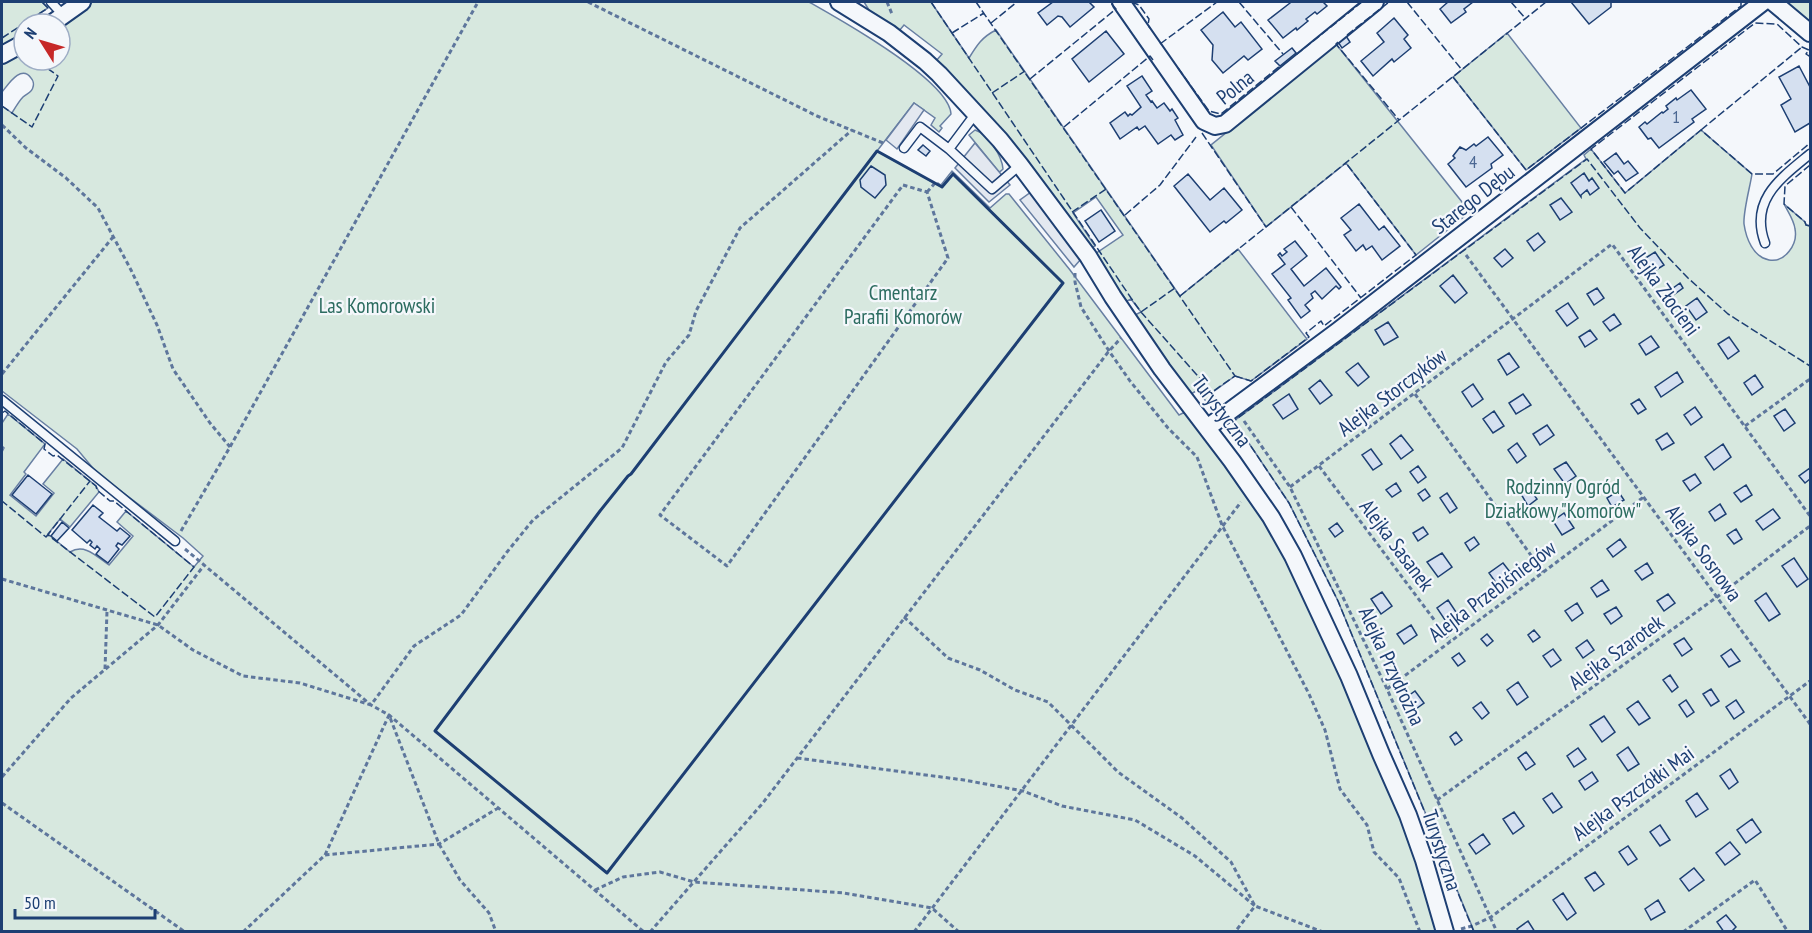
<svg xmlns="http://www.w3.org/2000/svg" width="1812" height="933" font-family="'PT Sans Narrow',sans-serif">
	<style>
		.green { fill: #d7e8df; stroke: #687fa3; stroke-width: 1.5 }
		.parking { fill: #e3e8f0; stroke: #687fa3; stroke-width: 1.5 }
		.building { fill: #d5e0f0; stroke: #1d3f73; stroke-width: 1.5 }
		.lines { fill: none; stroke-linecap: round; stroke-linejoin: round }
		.lane-casing { stroke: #1d3f73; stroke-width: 11 }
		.street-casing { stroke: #1d3f73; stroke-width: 20 }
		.path { stroke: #5e769c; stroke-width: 3; stroke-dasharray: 4.5 3; stroke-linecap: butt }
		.lane { stroke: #f4f7fb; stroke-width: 8 }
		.street { stroke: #f4f7fb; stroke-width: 16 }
		.fence { stroke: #1d3f73; stroke-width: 1.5; stroke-dasharray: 8 3; stroke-linecap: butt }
		.wall { stroke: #1d3f73; stroke-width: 3 }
		.labels { text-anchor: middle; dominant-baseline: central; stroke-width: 4.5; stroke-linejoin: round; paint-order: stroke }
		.number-label { font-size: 18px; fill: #4b6792 }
		.street-label { font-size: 21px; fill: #1d3f73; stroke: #f4f7fb }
		.park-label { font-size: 21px; fill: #2c6c60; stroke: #f4f7fb }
	</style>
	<rect width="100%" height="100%" fill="#f4f7fb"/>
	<!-- green -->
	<path class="green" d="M2 2H42L48 8 25 23 24 37 2 50Z
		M90 2H809C839 19 949 80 951 114L940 126 942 128 939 132 931 125 935 118 914 103 877 151 936 184 938 183 941 185 952 171 990 208 1006 194H1009L1070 270 1179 415 1185 412 1222 459 1265 521 1304 595 1358 715 1415 852 1428 904 1437 931H2V452L4 448 2 446V423L8 414 45 444 24 472 26 474 10 495 36 516 54 493 43 484 63 459 96 486 99 492 70 527 60 519 48 534 70 552C85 543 97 557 109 565L133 536 117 522 126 511 194 567 203 556 183 538 97 473 77 449 2 391V106L12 113C15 108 19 101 23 97 27 93 32 93 33 87 34 84 33 80 31 78 21 64 8 85 2 92V65L6 60 24 49V60H60L59 24Z
		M864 2H931L969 58C977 45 982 37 996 30L1180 296 1238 249 1307 339 1251 381 1235 376 1213 392 1218 403 1207 402 1196 391 1191 394 1133 316 1141 312 1131 299 1125 302 1095 254 1123 235 1096 197 1073 213 1095 246 1091 248 936 61 942 54 904 25 899 31 869 10Z
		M1787 2H1810V24L1788 5Z
		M1507 33 1581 128 1526 170 1453 77Z
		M1336 44 1470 212 1416 255 1346 163 1266 227 1211 145Z
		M975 130C988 134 1002 156 1003 169L1001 171 999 172 969 135Z
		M1701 130 1752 174C1750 187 1743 212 1744 224 1746 238 1753 257 1769 260 1785 263 1798 244 1795 229 1794 220 1788 212 1784 204L1805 222 1806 225 1810 226V931H1474L1338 601 1289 503 1234 421 1586 159 1584 155 1591 149 1625 193Z"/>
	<!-- parking -->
	<path class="parking" d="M914 103 924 110 897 149 886 140Z
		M975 143 1010 185 989 202 955 168Z
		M1031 192 1081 259 1074 267 1020 200Z"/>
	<!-- building -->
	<path class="building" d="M1053 2H1089L1094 7 1070 27 1062 17 1058 16 1047 25 1038 13Z
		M1289 2H1323L1327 6 1317 14 1315 12 1306 19 1308 21 1297 30 1296 28 1283 38 1268 20 1290 3Z
		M1448 2H1473L1464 9 1466 12 1451 23 1440 9Z
		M1571 2H1611V7L1589 24Z
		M1223 12 1235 27 1241 22 1262 49 1248 60 1244 56 1223 73 1212 60 1213 45 1201 30Z
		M1394 18 1408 35 1404 39 1411 48 1394 62 1392 59 1373 76 1361 61 1384 42 1377 33Z
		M1106 31 1124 54 1089 82 1072 59Z
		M1346 36 1350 42 1342 48 1338 42Z
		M1292 48 1296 53 1280 66 1275 61Z
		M1799 66 1810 87V123L1795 132 1781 105 1791 99 1779 77Z
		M1142 76 1152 91 1146 95 1151 102 1152 101 1157 108 1164 103 1170 111 1172 109 1178 118 1175 120 1183 135 1175 140 1171 135 1158 144 1145 126 1139 130 1137 127 1120 139 1110 123 1125 112 1128 116 1130 114 1132 115 1141 107 1127 86Z
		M1691 90 1706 109 1692 119 1694 122 1659 148 1651 138 1648 139 1639 127 1645 122 1647 124 1662 112 1663 113 1668 109 1666 106 1676 98 1677 100Z
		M1488 137 1503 155 1491 164 1492 168 1466 187 1448 164 1455 158 1453 156 1460 147 1466 150 1474 144 1476 146Z
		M923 145 930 151 926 156 918 150Z
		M1616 153 1624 164 1628 161 1638 173 1626 181 1618 171 1614 174 1604 162Z
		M871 166 885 175 886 185 875 198 861 187 860 180Z
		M1584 173 1589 181 1592 178 1599 188 1590 195 1587 190 1581 195V197L1571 183Z
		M1188 174 1210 200 1224 188 1242 210 1226 223 1224 221 1210 232 1174 186Z
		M1561 198 1572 212 1560 220 1550 205Z
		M1359 204 1379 230 1384 226 1400 246 1382 260 1372 246 1366 250 1363 245 1356 251 1344 235 1351 230 1341 218Z
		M1101 210 1115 231 1099 242 1085 221Z
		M1538 233 1545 242 1534 251 1527 241Z
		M1295 241 1307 256 1291 269 1304 286 1326 268 1341 287 1339 289 1336 286 1322 299 1315 291 1311 294 1313 298 1305 305 1310 311 1301 318 1288 300 1291 298 1272 274 1285 264 1278 255 1280 253 1282 256 1287 252 1284 249Z
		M1505 249 1513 258 1502 267 1494 258Z
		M1655 252 1664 265 1653 272 1644 259Z
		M1453 275 1467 293 1455 303 1440 286Z
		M1680 283 1683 288 1672 296 1669 291Z
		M1597 288 1604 298 1594 305 1587 294Z
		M1697 298 1707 312 1696 320 1686 306Z
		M1568 303 1578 318 1567 326 1556 311Z
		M1614 314 1621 324 1610 331 1603 322Z
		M1388 322 1398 337 1384 345 1375 330Z
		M1590 330 1597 339 1585 347 1579 337Z
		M1651 336 1659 347 1646 355 1639 344Z
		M1729 337 1739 351 1728 359 1718 344Z
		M1509 353 1519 367 1507 375 1498 360Z
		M1358 363 1369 377 1358 386 1346 372Z
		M1677 372 1683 382 1661 397 1655 387Z
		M1755 375 1763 387 1752 395 1744 383Z
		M1320 380 1332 395 1320 404 1309 389Z
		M1473 384 1483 399 1472 407 1462 392Z
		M1289 394 1298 409 1283 419 1273 405Z
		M1523 394 1531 405 1516 414 1509 403Z
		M1639 399 1646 409 1638 414 1631 404Z
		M1695 407 1702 417 1691 425 1684 415Z
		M1785 409 1795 423 1784 431 1774 416Z
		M1494 411 1504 426 1493 433 1483 419Z
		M1547 425 1554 435 1540 445 1533 434Z
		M1667 433 1674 443 1662 450 1656 440Z
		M1401 435 1413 450 1401 459 1390 444Z
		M1517 443 1526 456 1517 463 1508 450Z
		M1723 444 1731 457 1714 470 1705 457Z
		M1371 449 1382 464 1373 470 1362 455Z
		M1566 462 1576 476 1565 484 1554 469Z
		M1418 466 1426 477 1418 483 1410 472Z
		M1810 468V479L1805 483 1799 476Z
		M1695 474 1701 483 1690 491 1683 481Z
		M28 475 52 494 36 514 12 495Z
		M1396 483 1401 491 1392 497 1386 490Z
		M1746 485 1752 495 1741 502 1734 493Z
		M1529 488 1537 499 1528 506 1521 494Z
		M1425 489 1430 496 1423 501 1418 494Z
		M1618 491 1624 500 1612 507 1607 498Z
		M1447 493 1457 508 1450 513 1440 498Z
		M1720 504 1726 514 1715 521 1709 512Z
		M93 505 103 513 99 517 117 531 120 528 130 536 122 545 118 543 116 546 119 549 108 563 96 554 100 549 97 546 95 549 90 545 92 542 90 540 87 543 72 530Z
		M1773 509 1780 518 1763 530 1756 521Z
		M1564 513 1574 528 1562 535 1553 521Z
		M62 522 69 528 57 541 51 536Z
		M1337 523 1343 531 1335 537 1329 529Z
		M1423 527 1428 534 1418 541 1413 533Z
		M1736 529 1742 539 1734 544 1727 535Z
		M1474 537 1479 544 1470 551 1465 543Z
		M1620 539 1626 547 1613 557 1607 549Z
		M1442 553 1452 567 1438 577 1427 562Z
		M1794 558 1808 579 1797 587 1782 566Z
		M1503 563 1514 577 1499 587 1489 573Z
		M1647 563 1653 573 1642 580 1635 571Z
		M1602 580 1609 590 1597 597 1591 588Z
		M1382 592 1392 606 1381 614 1371 599Z
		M1766 593 1780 614 1769 621 1755 601Z
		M1668 594 1675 603 1664 611 1657 601Z
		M1448 600 1458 615 1447 623 1437 608Z
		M1577 603 1583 613 1572 621 1565 611Z
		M1616 607 1622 616 1611 624 1604 614Z
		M1411 625 1417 635 1404 644 1397 634Z
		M1534 630 1540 637 1533 642 1528 635Z
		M1487 634 1493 641 1487 646 1481 639Z
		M1684 638 1692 649 1682 656 1674 644Z
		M1587 640 1594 650 1583 658 1576 648Z
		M1553 649 1561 660 1551 667 1543 656Z
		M1731 649 1740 661 1729 667 1721 656Z
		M1459 653 1465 661 1458 666 1452 658Z
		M1670 675 1678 687 1672 692 1663 680Z
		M1518 682 1528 697 1517 705 1507 690Z
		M1711 689 1719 701 1711 706 1703 694Z
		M1415 691 1424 703 1413 711 1404 699Z
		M1686 700 1694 712 1687 717 1679 705Z
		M1736 700 1744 712 1734 719 1726 707Z
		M1638 701 1650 718 1639 725 1627 709Z
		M1481 702 1489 713 1482 719 1473 708Z
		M1604 716 1615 732 1602 742 1590 725Z
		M1456 732 1462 740 1455 745 1450 737Z
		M1628 747 1639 764 1628 771 1617 755Z
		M1578 748 1586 759 1574 767 1567 756Z
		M1526 752 1535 764 1526 770 1518 758Z
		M1730 769 1738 782 1729 789 1720 776Z
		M1592 772 1598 781 1585 790 1579 781Z
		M1552 793 1562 807 1553 813 1543 799Z
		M1697 793 1708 809 1696 817 1686 801Z
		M1514 812 1524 826 1513 834 1503 819Z
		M1752 819 1761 832 1746 843 1737 830Z
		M1660 825 1670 840 1660 846 1650 832Z
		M1483 834 1490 844 1476 854 1469 844Z
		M1730 842 1740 854 1725 865 1716 853Z
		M1628 846 1637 859 1628 865 1619 852Z
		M1694 868 1704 880 1689 891 1680 879Z
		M1595 872 1604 884 1594 891 1585 878Z
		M1563 893 1576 913 1567 920 1553 900Z
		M1658 900 1665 912 1651 920 1645 909Z
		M1726 915 1736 927 1731 932H1724L1717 922Z
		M1528 921 1535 932H1519L1517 929Z"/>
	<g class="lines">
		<defs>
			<path id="lane" d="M51 2 63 15
				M976 113 949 149 992 189 1020 165
				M904 148 920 127 949 149
				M1765 243C1749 200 1781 178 1810 154
				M2 400 175 541"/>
			<path id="street" d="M839 2 889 33 925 61 939 74 1000 140 1020 165 1088 256 1113 297 1162 369 1232 461 1271 517 1293 556 1349 676 1381 754 1408 815 1424 860 1445 932
				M1121 2 1204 121 1215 126 1225 124 1375 2
				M1773 2 1810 33
				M51 24 82 2
				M2 55 24 43
				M1207 428 1338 331 1763 2"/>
		</defs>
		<!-- lane casing -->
		<use href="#lane" class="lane-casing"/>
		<!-- street casing -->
		<use href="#street" class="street-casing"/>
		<!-- path -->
		<path class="path" d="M588 2 817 116 883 143
			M887 2 892 14
			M2 125 26 148 66 178 98 208 131 270 157 325 173 369 210 423 230 447
			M903 185 927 192 948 258 727 566 660 515Z
			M927 192 935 183
			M1466 255 1810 724
			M1075 273V282L1081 307 1109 351 1130 381 1168 428 1197 457 1222 525 1309 694 1325 730 1340 789 1367 825 1374 852 1399 878 1420 932
			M2 374 113 237
			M1415 394 1543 572
			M1244 421 1290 487 1387 689 1497 932
			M1745 426 1810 379
			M1319 466 1450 641
			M1290 487 1612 244 1810 516
			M181 531 230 447 478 2
			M185 549 371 705 389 715 644 932
			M2 579 158 625 193 650 243 676 300 683 371 705 414 646 461 615 507 552 533 520 622 448 666 362 689 335 696 311 740 228 852 130
			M904 617 948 658 980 670 1015 690 1048 702 1118 772 1182 818 1231 862 1255 906 1323 932
			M105 669 107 611
			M1387 689 1645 496
			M797 758 964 780 1023 791 1062 806 1135 820 1195 856 1255 906 1235 932
			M2 777 71 698 158 625 205 564
			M1437 800 1717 597 1810 526
			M2 803 185 932
			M325 855 389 715 439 844 460 880 489 913 496 932
			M595 890 623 877 660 872 694 882 844 893 932 908 959 932
			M1461 929 1472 926 1491 917 1810 681
			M243 932 325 855 439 844 498 808
			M650 932 762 804 1109 351 1121 338
			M914 932 1241 502
			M1683 932 1755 880 1788 932"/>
		<!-- lane -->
		<use href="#lane" class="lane"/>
		<!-- street -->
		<use href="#street" class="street"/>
		<!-- fence -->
		<path class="fence" d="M931 2 1131 298 1141 312 1212 392 1235 376 976 2
			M1131 2 1139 5 1149 19 1148 25 1150 28
			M1239 2 1283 54
			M1407 2 1462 70
			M1511 2 1525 18
			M991 23 1017 2
			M952 33 984 13
			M1347 35 1389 2
			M2 38 48 8 42 2
			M1338 42 1336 44 1399 120
			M1160 44 1217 2
			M1296 53 1297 54 1362 2
			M1810 54 1809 56 1806 54 1809 50 1802 47 1777 24 1755 23 1591 149 1625 193 1701 130 1752 174H1773L1810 143
			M1178 68 1209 111 1221 114 1280 66
			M1453 77 1526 170 1741 6V2
			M1030 79 1116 9 1110 2
			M992 93 1025 71
			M2 106 32 127 58 76 36 60
			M1064 127 1150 56 1153 60
			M1701 130 1802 47
			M1202 133 1266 227
			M1810 165 1785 186 1784 204 1805 222 1806 225 1810 226
			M1291 207 1361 298
			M1072 212 1106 189
			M1125 215 1160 185 1196 137
			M1180 296 1546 2
			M1141 312 1175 288
			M1235 376 1251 381 1309 337 1306 333 1321 321 1324 326 1416 255 1346 163
			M2 413 5 411 45 444 44 449 53 456 57 455 96 486 97 490 110 501H114L194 567 155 617 48 535 46 537 2 501
			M46 537 90 481
			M1474 932 1338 601 1289 503 1234 421 1587 159 1640 228 1688 278 1728 314 1810 366"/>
		<!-- wall -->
		<path class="wall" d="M877 151 942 187 953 174 1063 283 607 873 435 731 600 511 628 476 631 474Z"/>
	</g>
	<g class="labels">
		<!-- number labels -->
		<g class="number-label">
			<text x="1676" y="116">1</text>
			<text x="1473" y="161">4</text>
		</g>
		<!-- street labels -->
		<g class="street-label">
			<text transform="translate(1235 87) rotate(-39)">Polna</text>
			<text transform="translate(1473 199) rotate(-38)">Starego Dębu</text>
			<text transform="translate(1664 290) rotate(54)">Alejka Złocieni</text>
			<text transform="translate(1392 392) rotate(-37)">Alejka Storczyków</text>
			<text transform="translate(1222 411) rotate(53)">Turystyczna</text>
			<text transform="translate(1397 545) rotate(53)">Alejka Sasanek</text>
			<text transform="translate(1704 553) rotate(54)">Alejka Sosnowa</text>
			<text transform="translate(1492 591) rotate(-37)">Alejka Przebiśniegów</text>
			<text transform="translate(1616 652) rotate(-36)">Alejka Szarotek</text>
			<text transform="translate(1392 666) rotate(65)">Alejka Przydrożna</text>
			<text transform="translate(1633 793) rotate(-36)">Alejka Pszczółki Mai</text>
			<text transform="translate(1442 850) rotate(72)">Turystyczna</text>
		</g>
		<!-- park labels -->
		<g class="park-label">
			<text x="903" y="292">Cmentarz<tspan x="903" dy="24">Parafii Komorów</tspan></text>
			<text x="377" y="305">Las Komorowski</text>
			<text x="1563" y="486">Rodzinny Ogród<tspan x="1563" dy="24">Działkowy "Komorów"</tspan></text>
		</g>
	</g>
	<!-- border -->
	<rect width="1812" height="933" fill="none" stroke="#1d3f73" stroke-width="6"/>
	<!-- north arrow -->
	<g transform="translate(42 42) rotate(307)"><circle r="28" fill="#f4f7fb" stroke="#9eadc5" stroke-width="1.5"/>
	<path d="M0-4.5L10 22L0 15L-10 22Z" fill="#c62828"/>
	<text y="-9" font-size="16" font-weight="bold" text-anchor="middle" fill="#1d3f73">N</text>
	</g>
	<!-- scale -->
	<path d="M15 909v9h140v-9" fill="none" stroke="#1d3f73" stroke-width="3"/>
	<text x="24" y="909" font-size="18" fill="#1d3f73" stroke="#f4f7fb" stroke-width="4.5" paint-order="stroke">50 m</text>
</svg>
